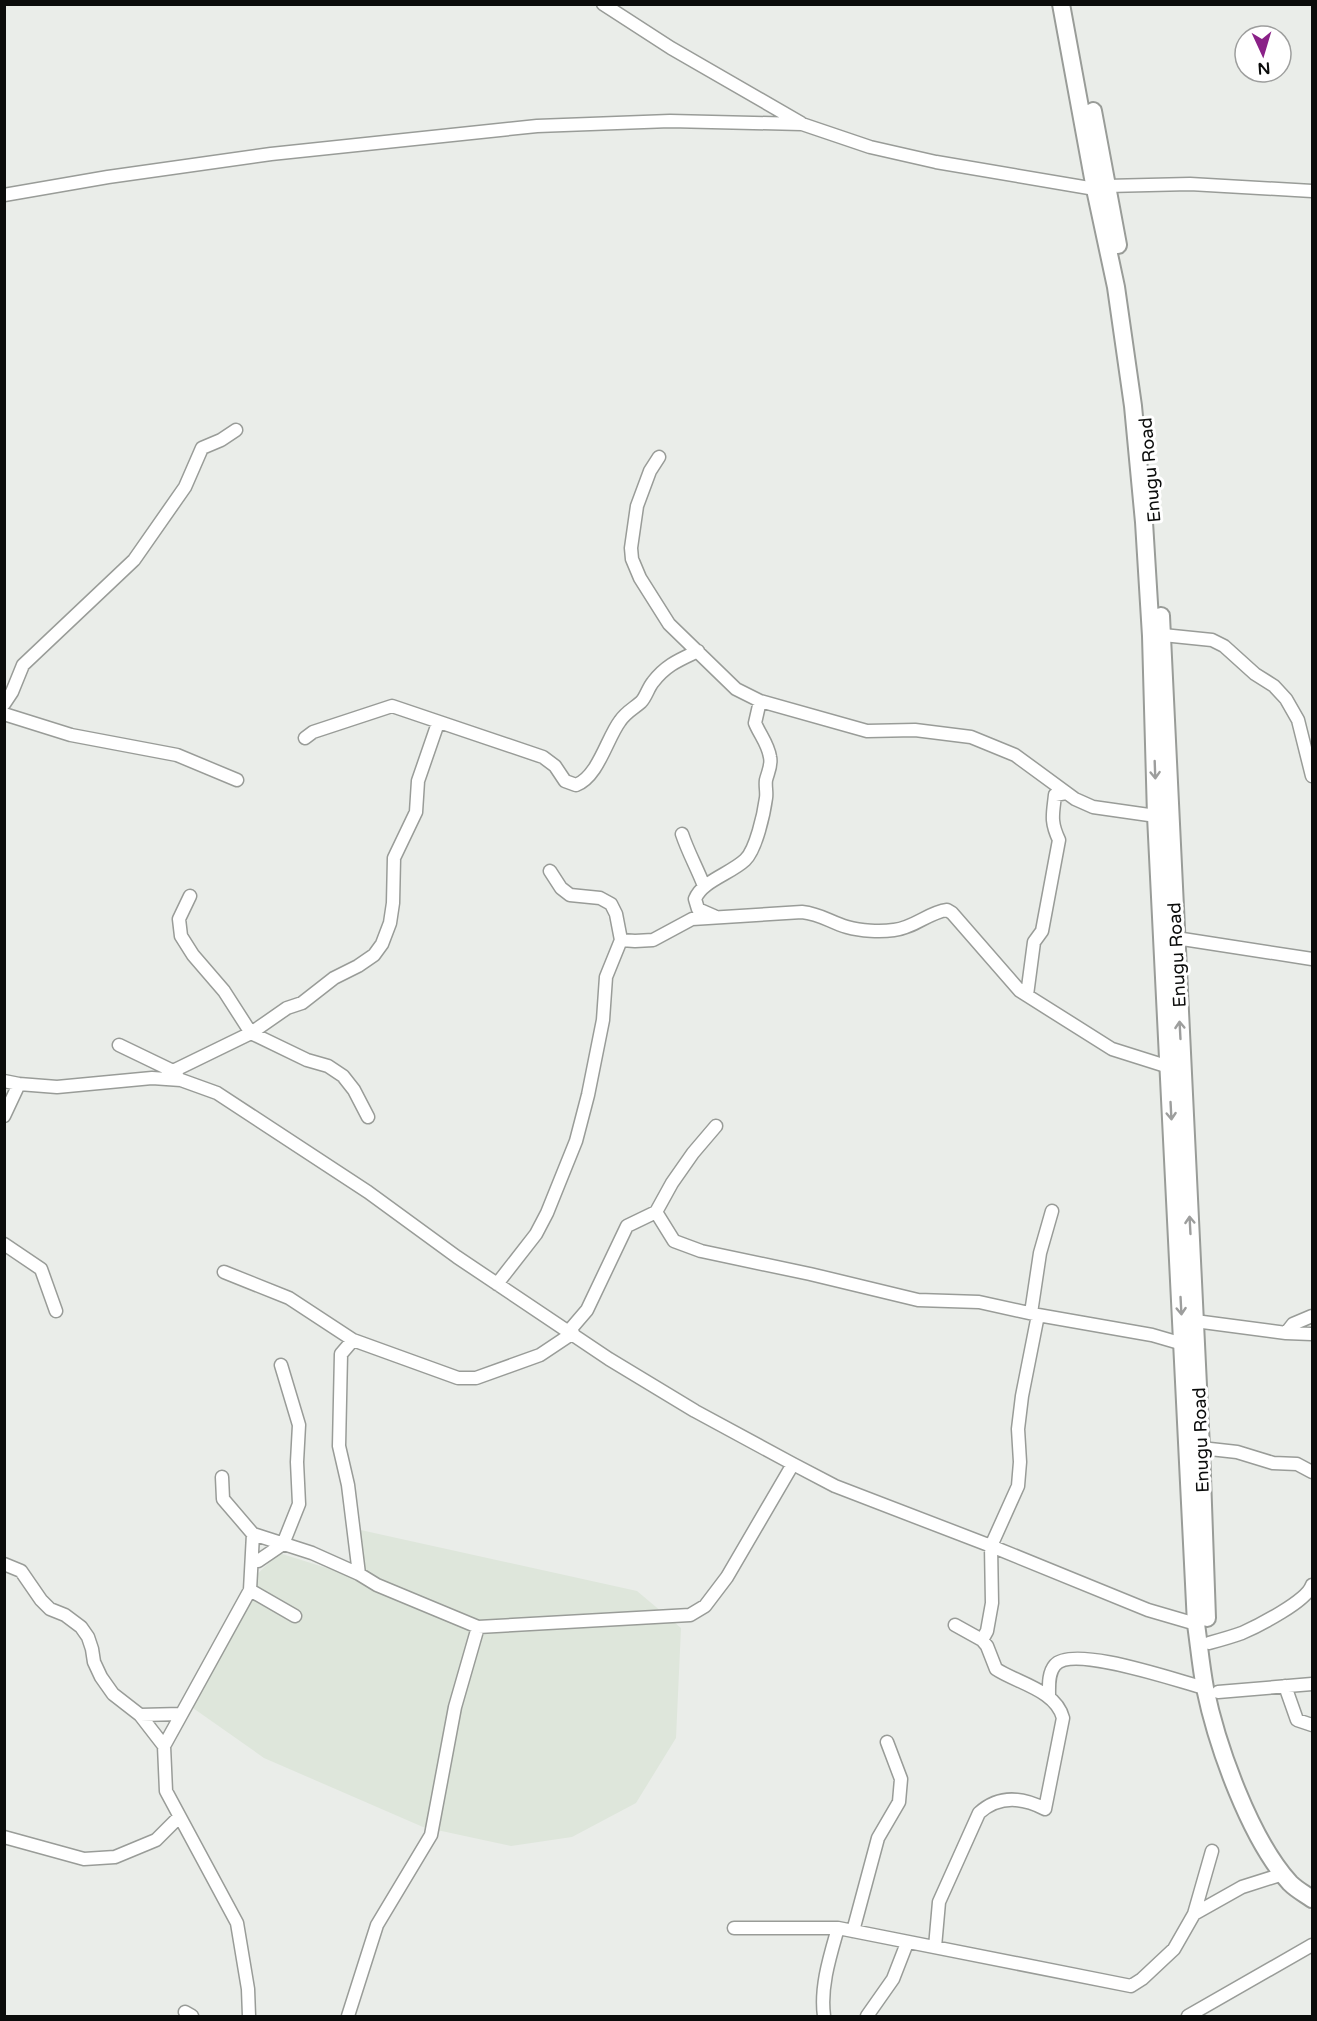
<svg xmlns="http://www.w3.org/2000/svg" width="1317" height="2021" font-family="'Varela Round',sans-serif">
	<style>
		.built { fill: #dee6db }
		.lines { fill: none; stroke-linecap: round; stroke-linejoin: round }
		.minor-casing { stroke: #999c98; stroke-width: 15 }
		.major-casing { stroke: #999c98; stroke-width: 20 }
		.minor { stroke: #fff; stroke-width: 12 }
		.major { stroke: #fff; stroke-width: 16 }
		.oneway { stroke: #9d9e9d }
		.labels { text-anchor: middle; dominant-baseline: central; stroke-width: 6; stroke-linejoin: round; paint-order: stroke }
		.street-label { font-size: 18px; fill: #0b0c0b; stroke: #fff }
	</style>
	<rect width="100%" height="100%" fill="#eaede9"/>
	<!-- built -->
	<path class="built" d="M356 1529 637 1591 681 1628 676 1738 636 1803 572 1837 511 1846 423 1827 264 1758 183 1701 248 1583 279 1553 352 1576Z"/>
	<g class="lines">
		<defs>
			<path id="minor" d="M603 4 671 48 801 123
				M4 195 108 177 271 154 537 126 670 121 802 124 870 147 936 162 1095 189 1107 186 1190 184 1312 191
				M659 457 650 471 637 506 631 548 632 559 640 578 669 624 736 689 760 701 867 731 915 730 971 737 1015 755 1075 799 1093 807 1156 816
				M1163 635 1212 640 1224 646 1255 674 1274 686 1286 699 1298 720 1312 776
				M4 704 12 692 23 665 134 560 185 487 202 448 221 440 236 430
				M4 714 71 735 177 755 237 780
				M305 738 313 732 392 706 543 757 555 766 565 781 576 785C598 777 607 738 620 721 626 712 633 709 641 702 646 697 648 688 653 682 666 665 679 660 698 651
				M682 834C688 852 697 868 704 886
				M190 896 179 919 181 936 193 955 224 991 251 1033 307 1060 328 1066 343 1076 354 1090 368 1117
				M714 916 698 909 695 899C702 881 730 874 745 860 756 850 764 813 766 798 767 792 765 786 766 780 768 772 772 765 770 757 768 744 760 735 755 723L760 701
				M1176 938 1312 959
				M621 940 635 941 653 940 692 919 802 912C821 914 830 922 847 927 861 931 880 932 894 930 914 928 929 912 947 910L952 913 1020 991 1112 1049 1169 1067
				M1027 995 1034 942 1042 931 1059 840C1050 821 1053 814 1055 795L1066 793
				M119 1045 173 1071 178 1077
				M173 1071 251 1033 287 1008 302 1003 334 978 358 966 374 955 382 944 390 923 393 903 394 858 416 812 418 781 438 723
				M4 1081 19 1084 57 1087 152 1078 181 1080 217 1093 368 1192 457 1257 609 1359 695 1411 793 1464 835 1486 991 1546 1148 1610 1196 1624
				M4 1116 19 1084
				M656 1212 674 1241 701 1251 810 1274 918 1300 979 1302 1038 1315 1152 1335 1183 1344
				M4 1244 41 1269 56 1311
				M224 1272 289 1298 353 1340 458 1378H476L540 1355 573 1333
				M497 1284 536 1234 547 1213 576 1141 588 1095 603 1020 606 977 621 940 616 914 611 904 600 898 570 895 561 888 550 871
				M1031 1313 1040 1253 1052 1211
				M1195 1321 1286 1333 1312 1334
				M569 1331 587 1310 627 1226 656 1212 672 1183 693 1153 716 1126
				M1286 1333 1293 1324 1312 1316
				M353 1340 341 1354 339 1446 348 1485 359 1574 377 1585 478 1627 690 1615 705 1606 727 1577 793 1464
				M1201 1448 1237 1452 1273 1463 1297 1464 1312 1472
				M222 1477 223 1499 253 1534 312 1553 359 1574
				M258 1561 283 1544 299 1504 297 1462 299 1425 281 1365
				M4 1564 21 1571 41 1600 50 1609 65 1615 81 1627 88 1637 92 1649 94 1662 101 1677 113 1694 140 1715 164 1746
				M250 1590 295 1616
				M982 1640 987 1631 992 1603 991 1546 1018 1486 1020 1462 1018 1429 1022 1396 1038 1315
				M1209 1643C1220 1640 1231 1637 1242 1633 1258 1626 1307 1601 1312 1585
				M1285 1686 1297 1720 1312 1725
				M1218 1692 1312 1684
				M1049 1696C1049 1686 1048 1673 1055 1665 1073 1644 1180 1682 1205 1688
				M140 1715 181 1714
				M4 1837 84 1859 115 1857 156 1840 179 1817
				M1194 1914 1212 1851
				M734 1928H838L1131 1986 1142 1979 1174 1949 1194 1914 1242 1887 1283 1874
				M853 1931 878 1838 899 1802 901 1779 887 1742
				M935 1947 939 1902 979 1813C999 1795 1022 1797 1045 1809L1063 1718C1056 1690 1017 1683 996 1669L987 1646 982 1640 955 1625
				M185 2012 192 2016
				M249 2016 248 1989 237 1923 166 1791 164 1746 250 1590 253 1534
				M348 2016 377 1925 431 1835 455 1707 478 1627
				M824 2016C820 1987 830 1956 838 1928
				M867 2016 893 1979 907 1943
				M1188 2016 1312 1945"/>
			<path id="major" d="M1061 4 1095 189 1116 287 1133 406 1144 522 1151 636 1156 816 1196 1624C1199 1645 1201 1667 1205 1688 1217 1746 1250 1839 1290 1883 1297 1890 1305 1894 1312 1899
				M1093 111 1118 245
				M1161 616 1201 1448 1207 1618"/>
		</defs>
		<!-- minor casing -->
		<use href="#minor" class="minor-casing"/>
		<!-- major casing -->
		<use href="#major" class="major-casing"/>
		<!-- minor -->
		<use href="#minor" class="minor"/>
		<!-- major -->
		<use href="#major" class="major"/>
	</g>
	<!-- one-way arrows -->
	<defs><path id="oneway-shaft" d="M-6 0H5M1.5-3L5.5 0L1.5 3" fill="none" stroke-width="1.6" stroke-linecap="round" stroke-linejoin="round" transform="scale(1.5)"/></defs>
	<g class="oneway">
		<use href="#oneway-shaft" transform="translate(1155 770) rotate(88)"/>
		<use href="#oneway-shaft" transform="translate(1180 1030) rotate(-93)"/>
		<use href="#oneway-shaft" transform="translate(1171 1111) rotate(87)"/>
		<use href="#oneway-shaft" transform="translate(1190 1225) rotate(-93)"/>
		<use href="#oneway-shaft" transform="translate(1181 1306) rotate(87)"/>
	</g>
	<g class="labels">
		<!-- street labels -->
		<g class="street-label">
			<text transform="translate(1150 470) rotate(-95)">Enugu Road</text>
			<text transform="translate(1177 955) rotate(-93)">Enugu Road</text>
			<text transform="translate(1201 1440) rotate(-92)">Enugu Road</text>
		</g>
	</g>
	<!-- border -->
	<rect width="1317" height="2021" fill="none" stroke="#0b0c0b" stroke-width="12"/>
	<!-- north arrow -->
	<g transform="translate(1263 54) rotate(176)"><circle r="28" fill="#ffffff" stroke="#9d9e9d" stroke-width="1.5"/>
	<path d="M0-4.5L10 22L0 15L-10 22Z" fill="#8a2187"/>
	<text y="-9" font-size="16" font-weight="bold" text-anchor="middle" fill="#0b0c0b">N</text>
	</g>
</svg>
